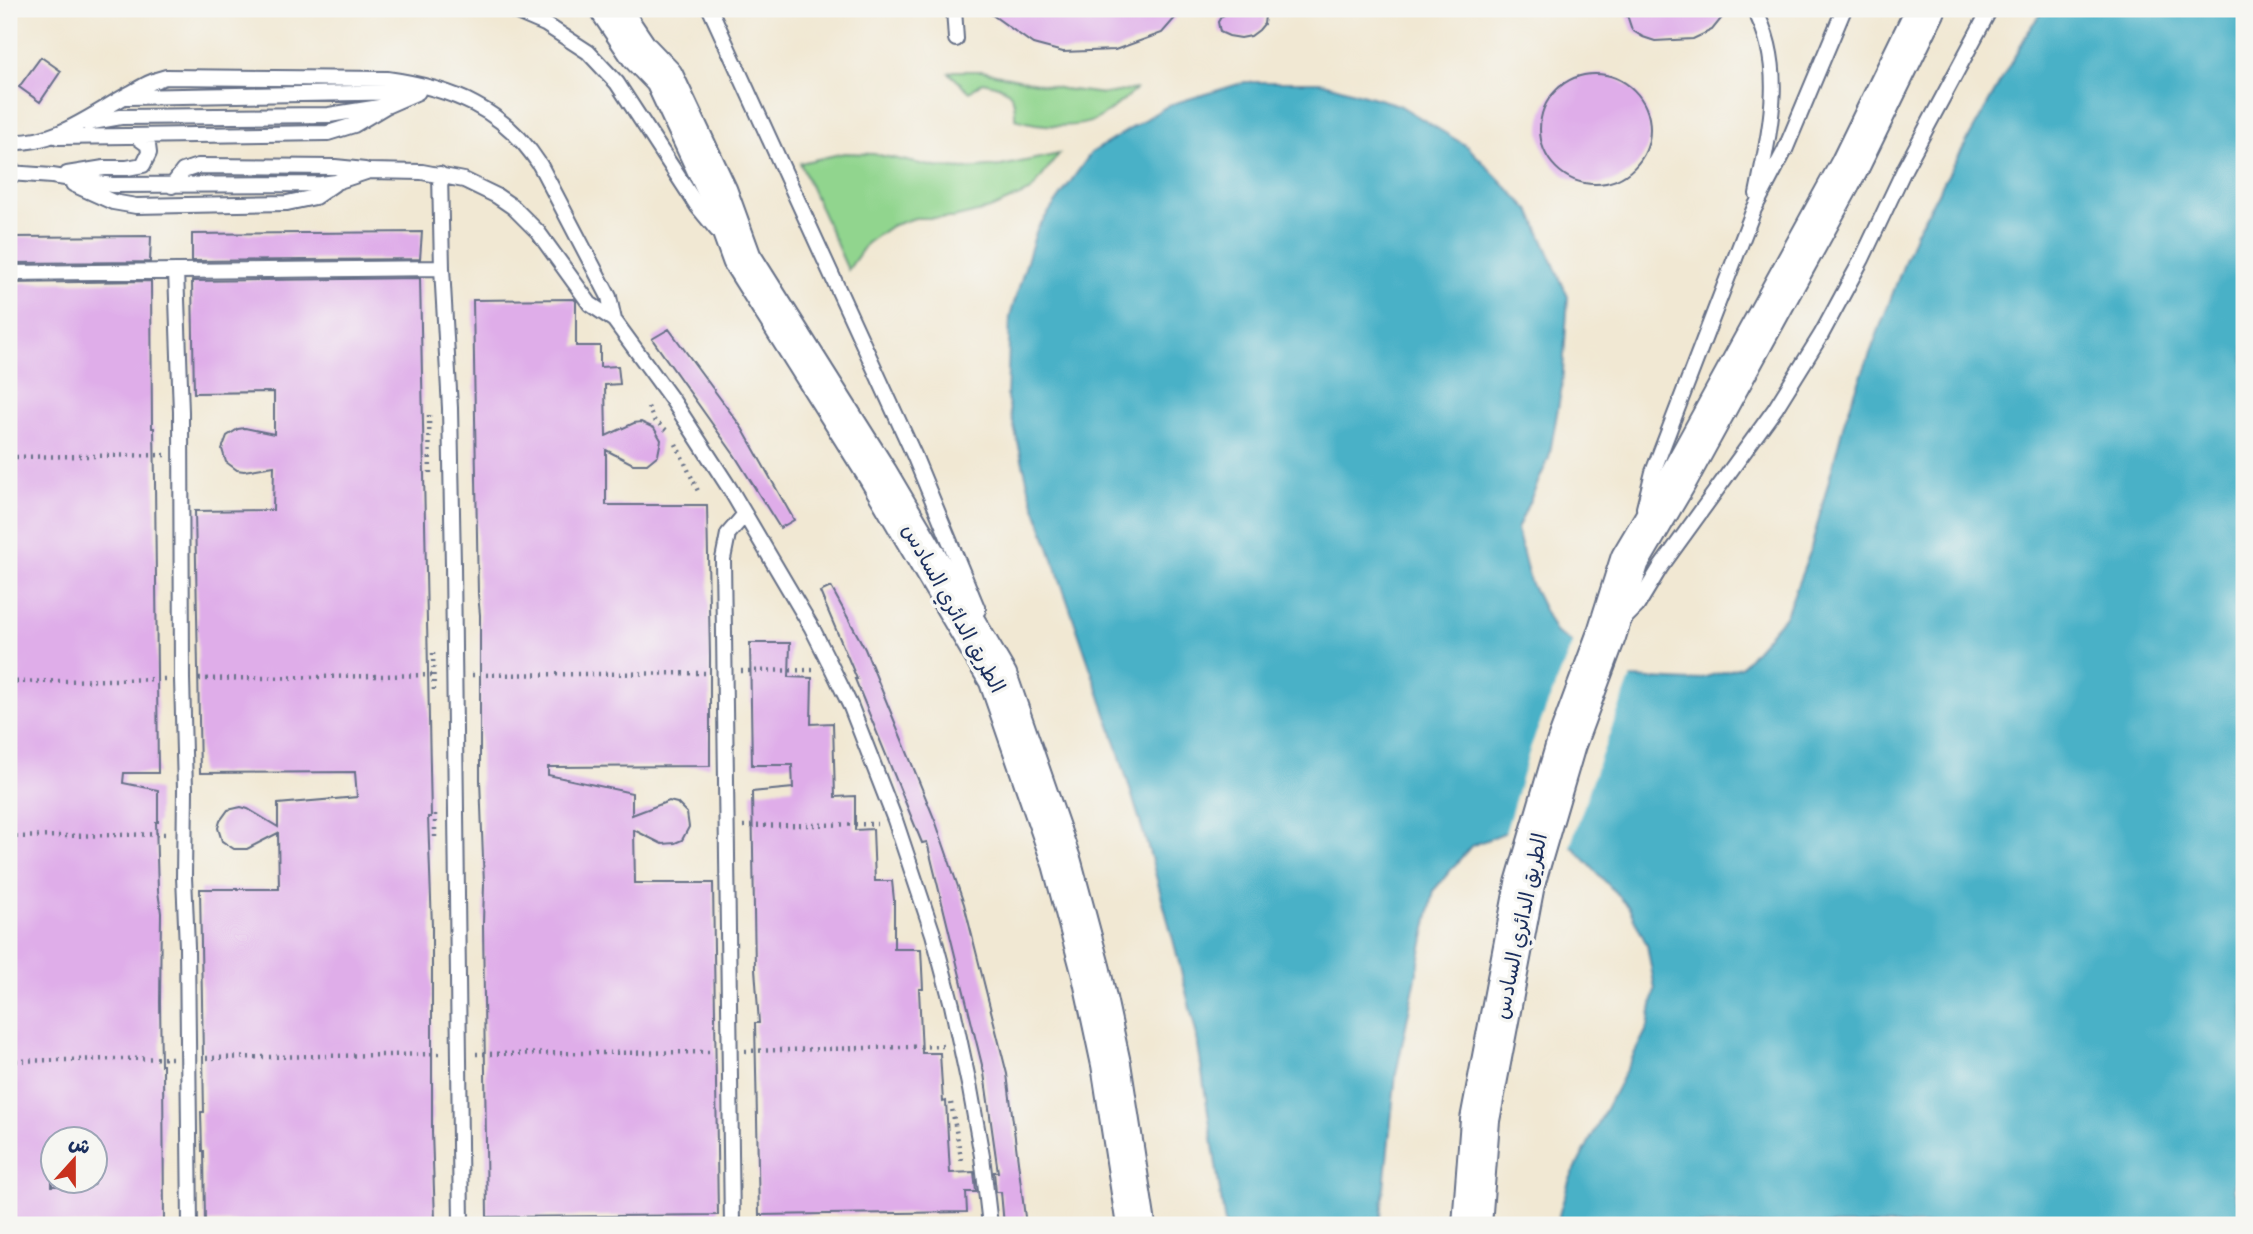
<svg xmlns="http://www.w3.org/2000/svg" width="2253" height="1234" font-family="'Patrick Hand','Playpen Sans Arabic',sans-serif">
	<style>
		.green { fill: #91d58e; stroke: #568276; stroke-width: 2 }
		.water { fill: #49b1c7; stroke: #327092; stroke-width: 2 }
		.pier { fill: #f1e8d3 }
		.building { fill: #dfade9; fill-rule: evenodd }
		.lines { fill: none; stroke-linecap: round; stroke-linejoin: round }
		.service-casing { stroke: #667087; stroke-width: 18 }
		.trunk-casing { stroke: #667087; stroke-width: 42 }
		.path { stroke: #667087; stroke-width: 4.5; stroke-dasharray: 2 5; stroke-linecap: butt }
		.service { stroke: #fff; stroke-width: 14 }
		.trunk { stroke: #fff; stroke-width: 38 }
		.labels { text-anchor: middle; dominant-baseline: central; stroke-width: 7; stroke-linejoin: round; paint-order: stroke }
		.street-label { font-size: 21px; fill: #1b2f5e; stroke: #f6f6f2 }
	</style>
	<rect width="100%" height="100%" fill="#f6f6f2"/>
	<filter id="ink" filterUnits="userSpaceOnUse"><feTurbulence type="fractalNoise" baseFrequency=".0143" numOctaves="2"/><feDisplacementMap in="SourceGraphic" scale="14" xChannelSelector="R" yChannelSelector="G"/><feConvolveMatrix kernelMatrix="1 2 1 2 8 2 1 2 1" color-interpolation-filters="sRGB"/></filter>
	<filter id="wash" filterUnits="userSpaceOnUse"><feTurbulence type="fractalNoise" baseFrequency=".00686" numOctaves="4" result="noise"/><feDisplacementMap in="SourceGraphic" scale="28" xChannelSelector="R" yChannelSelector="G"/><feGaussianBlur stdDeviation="1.57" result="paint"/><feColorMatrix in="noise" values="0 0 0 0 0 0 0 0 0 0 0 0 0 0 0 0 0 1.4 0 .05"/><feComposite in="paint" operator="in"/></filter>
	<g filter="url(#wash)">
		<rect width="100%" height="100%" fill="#f1e8d3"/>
		<!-- green -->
		<path class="green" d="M954 71H982L1063 89 1105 94 1137 89C1124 99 1111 111 1097 119 1077 130 1036 126 1015 119 1016 91 1008 87 982 82L970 92 949 73Z
			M844 153 874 154 935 167 964 169 1001 166 1059 154 1031 191 990 209 953 218H915L891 226 867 243 848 270 800 163Z"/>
		<!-- water -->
		<path class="water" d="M2045 9H2244V1082L2234 1189 2244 1225H1556L1569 1181 1648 1027 1655 989 1647 945 1628 906 1574 848 1519 827 1471 846 1434 890 1396 1074 1380 1225H1225L1196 1032 1175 947 1150 854 1113 734 1030 492 1007 398 1010 316 1037 229 1091 153 1169 105 1245 82H1320L1399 105 1468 147 1531 212 1568 297 1562 386 1549 458 1517 529 1530 582 1555 632 1631 678 1691 681 1741 667 1786 615 1810 552 1845 419 1916 232 2032 25Z"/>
		<!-- pier -->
		<path class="pier" d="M1574 639 1632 674 1597 767 1569 850 1519 831 1504 837 1531 746Z"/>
		<g id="blocks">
			<!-- building -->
			<path class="building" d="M984 9H1183L1162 33 1115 50 1063 52 1033 44Z
				M1233 9H1260L1265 16 1264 24 1259 30 1251 36 1241 38 1229 36 1220 32 1218 22 1221 17Z
				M1625 9H1729L1712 30 1693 39 1655 41 1643 37 1632 30Z
				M41 57 61 71 40 102 19 87Z
				M1540 129a55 55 0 1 1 110 0a55 55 0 1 1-110 0Z
				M422 232 420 259 192 261V234Z
				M151 236 150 262 9 263V237Z
				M420 278 431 817H428L432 926V1132L435 1220 205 1222 204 1151H202L201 1112H204L200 889H279L278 833 247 849H234L222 841 218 828 220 821 228 810 241 807 248 809 278 827V804L357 797 355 772 200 773 195 511 273 510 274 466 244 471 237 470 226 462 222 449 227 436 238 429 245 428 274 434V392L194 393 192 281Z
				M151 281 152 428H154L155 482 158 773H124L123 783 158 790V822H156L158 891 161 913 160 1002 161 1065H163L164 1224 9 1225V283ZM52 1139H94V1185L52 1186Z
				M574 299 576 301V346H600V367L618 366 620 384 605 385 606 436 634 423 641 422 654 428 661 440 658 455 647 464H633L606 450V505H707L710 656V766L548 767V775L632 793V815L669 801 677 803 687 813 689 827 682 840 675 843 662 844 634 830 635 883H713L718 1215 487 1217 483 924 484 884 480 780V615L478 594 473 300Z
				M669 329 742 428 794 520 780 528 735 456 652 339Z
				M831 587 865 649 936 823 964 904 1007 1074 1026 1225H1004L1001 1192H996L994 1172H998L984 1073 927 842 922 843 855 679H857L820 592Z
				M750 643H790L789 677 812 678 811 724 833 723 835 797 855 796V830L873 829 875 881H892L894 900V949H921L923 989H919L922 1053H940L943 1102 946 1101 950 1173 974 1172 976 1192H966L967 1212 759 1215 755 1023H759L755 969 752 792 793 788 792 765H752Z"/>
		</g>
	</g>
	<g filter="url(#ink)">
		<use href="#blocks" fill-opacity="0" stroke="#667087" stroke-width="2"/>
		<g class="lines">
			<defs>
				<path id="service" d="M510 9 545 24 588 52 617 83 698 207 717 230
					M710 9 914 455 978 610
					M954 9 956 39
					M1754 9C1787 67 1769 133 1757 194
					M128 97 412 92
					M87 123 121 117 329 115 386 106 418 92
					M58 137 328 133 354 125 386 106
					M9 142C56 145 92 114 131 93 143 86 153 80 166 77L387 79C452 88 504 109 540 165L609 297 614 320
					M9 173 52 176 112 185 321 184 336 182 369 171 422 172 464 180 497 196 513 207 538 232 590 304 614 320 673 401 730 489 812 628 829 662 851 707 895 820 933 934 952 1005 970 1089 982 1156 990 1225
					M67 174 104 168H127L143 165 149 153 148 145 137 137
					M440 174 442 268 450 408 453 565 461 1225
					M73 184 113 202 136 206 287 203 315 197 334 184
					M172 186 183 171 198 166 335 167 365 170
					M176 271 181 412 182 679 185 789 184 877 187 947 190 1225
					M9 273 442 268
					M1644 508 1653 472 1754 209 1785 150 1844 9
					M1622 621 1637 606 1660 568 1775 409 1821 335 1862 259 1905 168 1990 9
					M732 1225 723 559 728 534 745 514"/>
				<path id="trunk" d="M610 9 639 52 664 78 718 193 742 259 878 475 998 678 1062 863 1091 971 1111 1064 1136 1225
					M1472 1225 1480 1120 1525 884 1566 744 1606 636 1630 560 1676 482 1849 167 1926 9"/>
			</defs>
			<!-- service casing -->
			<use href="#service" class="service-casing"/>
			<!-- trunk casing -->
			<use href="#trunk" class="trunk-casing"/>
			<!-- path -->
			<path class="path" d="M648 407 654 420 670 433
				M429 415 430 477
				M676 444 698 491
				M9 457 166 455
				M433 653 434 694
				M741 671 813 670
				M472 675 708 673
				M199 679 435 675
				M9 682 165 679
				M435 814V841
				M743 826 877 824
				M9 837 169 834
				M745 1051 943 1046
				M476 1054 712 1052
				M206 1058 443 1054
				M9 1061 173 1058
				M951 1103 962 1163"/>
			<!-- service -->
			<use href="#service" class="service"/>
			<!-- trunk -->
			<use href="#trunk" class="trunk"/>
		</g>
	</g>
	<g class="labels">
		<!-- street labels -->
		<g class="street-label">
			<text transform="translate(954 608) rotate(61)">الطريق الدائري السادس</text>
			<text transform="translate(1520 926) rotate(-78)">الطريق الدائري السادس</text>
		</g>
	</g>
	<!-- margin -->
	<rect width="2253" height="1234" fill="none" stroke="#f6f6f2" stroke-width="35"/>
	<!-- north arrow -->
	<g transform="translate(74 1160) rotate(21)"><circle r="33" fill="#f6f6f2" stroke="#9ea6b7" stroke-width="2"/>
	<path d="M0-5L12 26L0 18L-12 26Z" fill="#c8321e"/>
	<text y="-10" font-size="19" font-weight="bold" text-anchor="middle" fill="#1b2f5e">ش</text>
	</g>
</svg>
